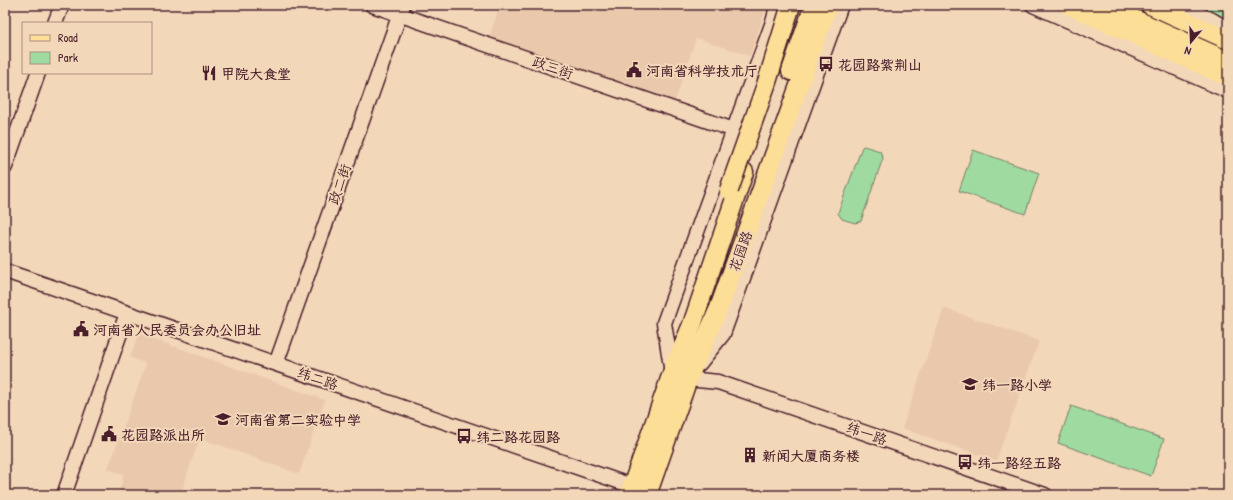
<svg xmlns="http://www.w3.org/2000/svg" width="1233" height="500" font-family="'Patrick Hand','LXGW WenKai TC',sans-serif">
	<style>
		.built { fill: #eac8ab }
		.green { fill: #9fdba1; stroke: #747d66 }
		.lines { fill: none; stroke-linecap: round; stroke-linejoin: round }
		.minor-casing { stroke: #4a1f2b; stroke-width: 17 }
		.major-casing { stroke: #4a1f2b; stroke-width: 21 }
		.minor { stroke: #f3d7b9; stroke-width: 14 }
		.major { stroke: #fcde96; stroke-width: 18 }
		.major-bridge-casing { stroke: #4a1f2b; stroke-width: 21; stroke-linecap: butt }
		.major-bridge { stroke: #fcde96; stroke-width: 18 }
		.labels { text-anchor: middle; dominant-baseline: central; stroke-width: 4; stroke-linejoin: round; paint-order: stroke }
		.poi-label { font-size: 14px; font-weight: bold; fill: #4a1f2b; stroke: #f3d7b9; text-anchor: start }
		.street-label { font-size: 14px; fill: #4a1f2b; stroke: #f3d7b9 }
	</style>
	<rect width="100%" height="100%" fill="#f3d7b9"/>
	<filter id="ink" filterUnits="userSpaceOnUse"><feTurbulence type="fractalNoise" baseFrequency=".025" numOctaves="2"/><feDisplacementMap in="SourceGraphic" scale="8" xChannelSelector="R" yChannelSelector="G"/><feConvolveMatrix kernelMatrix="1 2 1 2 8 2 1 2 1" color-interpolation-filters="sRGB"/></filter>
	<g filter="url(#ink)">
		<!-- built -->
		<path class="built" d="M500 5H767L750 56 696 38 675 101 489 38Z
			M944 308 1039 341 996 461 902 428Z
			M139 334 325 400 299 474 200 438 180 495H130L119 492 124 475 108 469 146 364 130 357Z"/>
		<!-- green -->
		<path class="green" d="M1195 5H1228V19Z
			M864 146 880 151 883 158 861 221 855 223 842 219 838 213 862 147Z
			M973 150 1039 173 1025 214 959 191Z
			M1071 406 1164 439 1151 476 1058 443Z"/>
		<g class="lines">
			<defs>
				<path id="minor" d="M372 5 734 130
					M1033 5 1228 91
					M1178 5 1212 20 1228 30
					M55 23 62 5
					M5 167 38 73
					M5 271 632 486
					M276 364 403 5
					M699 364 723 334 841 5
					M672 373 664 323 774 19 777 5
					M688 379 718 382 1045 495
					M64 495 127 313"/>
				<path id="major" d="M1068 5 1228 77
					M1103 5 1228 61
					M1150 5 1228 40
					M791 71 814 5
					M672 373 693 322 744 172
					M629 495 672 373 675 362
					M647 495 688 379 719 308 828 5"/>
			</defs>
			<!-- minor casing -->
			<use href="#minor" class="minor-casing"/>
			<!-- major casing -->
			<use href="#major" class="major-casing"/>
			<!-- minor -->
			<use href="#minor" class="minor"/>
			<!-- major -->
			<use href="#major" class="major"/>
			<defs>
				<path id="major-bridge" d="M729 190 766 85 791 5"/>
			</defs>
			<!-- major-bridge casing -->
			<use href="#major-bridge" class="major-bridge-casing"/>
			<!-- major-bridge -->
			<use href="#major-bridge" class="major-bridge"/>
		</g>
	</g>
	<!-- icons -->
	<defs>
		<symbol id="bus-bare" viewBox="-9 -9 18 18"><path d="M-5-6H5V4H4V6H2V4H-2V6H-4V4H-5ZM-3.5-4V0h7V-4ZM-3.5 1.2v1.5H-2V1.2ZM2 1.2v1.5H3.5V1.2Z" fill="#4a1f2b" stroke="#f3d7b9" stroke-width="2.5" paint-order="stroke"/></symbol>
		<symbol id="civic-bare" viewBox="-9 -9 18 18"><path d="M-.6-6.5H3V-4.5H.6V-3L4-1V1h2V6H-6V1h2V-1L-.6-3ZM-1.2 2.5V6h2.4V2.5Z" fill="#4a1f2b" stroke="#f3d7b9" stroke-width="2.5" paint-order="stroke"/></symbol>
		<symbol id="restaurant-bare" viewBox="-9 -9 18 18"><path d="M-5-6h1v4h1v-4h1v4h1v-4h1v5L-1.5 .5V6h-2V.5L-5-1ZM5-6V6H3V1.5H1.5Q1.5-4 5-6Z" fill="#4a1f2b" stroke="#f3d7b9" stroke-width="2.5" paint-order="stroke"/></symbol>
		<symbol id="school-bare" viewBox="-9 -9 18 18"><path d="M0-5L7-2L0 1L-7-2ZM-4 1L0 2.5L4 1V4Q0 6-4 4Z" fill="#4a1f2b" stroke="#f3d7b9" stroke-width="2.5" paint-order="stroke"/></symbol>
		<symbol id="building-bare" viewBox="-9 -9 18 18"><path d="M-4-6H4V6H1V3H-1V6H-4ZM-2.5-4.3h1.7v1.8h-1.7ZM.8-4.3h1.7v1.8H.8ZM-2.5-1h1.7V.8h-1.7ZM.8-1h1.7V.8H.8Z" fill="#4a1f2b" stroke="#f3d7b9" stroke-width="2.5" paint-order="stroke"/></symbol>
	</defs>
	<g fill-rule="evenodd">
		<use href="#bus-bare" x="815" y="53" width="22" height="22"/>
		<use href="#civic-bare" x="623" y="59" width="22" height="22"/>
		<use href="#restaurant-bare" x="198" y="62" width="22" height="22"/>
		<use href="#civic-bare" x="70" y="318" width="22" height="22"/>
		<use href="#school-bare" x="959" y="373" width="22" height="22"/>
		<use href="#school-bare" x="212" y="408" width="22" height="22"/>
		<use href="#civic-bare" x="98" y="423" width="22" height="22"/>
		<use href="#bus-bare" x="453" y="425" width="22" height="22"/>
		<use href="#building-bare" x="739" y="444" width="22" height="22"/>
		<use href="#bus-bare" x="954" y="451" width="22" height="22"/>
	</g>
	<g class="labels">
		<!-- poi labels -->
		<g class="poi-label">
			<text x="838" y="64">花园路紫荆山</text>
			<text x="646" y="70">河南省科学技术厅</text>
			<text x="221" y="73">甲院大食堂</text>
			<text x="93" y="329">河南省人民委员会办公旧址</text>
			<text x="982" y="384">纬一路小学</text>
			<text x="235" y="419">河南省第二实验中学</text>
			<text x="121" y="434">花园路派出所</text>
			<text x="476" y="436">纬二路花园路</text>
			<text x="762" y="455">新闻大厦商务楼</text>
			<text x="977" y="462">纬一路经五路</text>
		</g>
		<!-- street labels -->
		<g class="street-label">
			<text transform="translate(553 67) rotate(19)">政三街</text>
			<text transform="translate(339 184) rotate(-71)">政二街</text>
			<text transform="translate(740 251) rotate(-70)">花园路</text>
			<text transform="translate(318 378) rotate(19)">纬二路</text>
			<text transform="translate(867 433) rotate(19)">纬一路</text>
		</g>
	</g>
	<!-- margin -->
	<rect width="1233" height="500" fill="none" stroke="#f3d7b9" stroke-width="20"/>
	<rect x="10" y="10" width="1213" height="480" fill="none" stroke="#4a1f2b" stroke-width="1.5" filter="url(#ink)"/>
	<!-- legend -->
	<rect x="22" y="22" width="130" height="52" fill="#f3d7b9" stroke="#af8d80"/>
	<rect x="30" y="35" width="20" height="6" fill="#fcde96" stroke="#af8d80"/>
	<text x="58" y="42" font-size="12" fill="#4a1f2b">Road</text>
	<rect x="30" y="52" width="20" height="12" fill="#9fdba1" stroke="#af8d80"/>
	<text x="58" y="62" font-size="12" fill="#4a1f2b">Park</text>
	<!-- north arrow -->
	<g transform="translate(1191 42) rotate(199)" stroke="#f3d7b9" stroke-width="3" paint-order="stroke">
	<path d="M0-3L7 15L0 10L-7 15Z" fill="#4a1f2b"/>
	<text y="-6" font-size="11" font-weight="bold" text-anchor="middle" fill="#4a1f2b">N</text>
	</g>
</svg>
